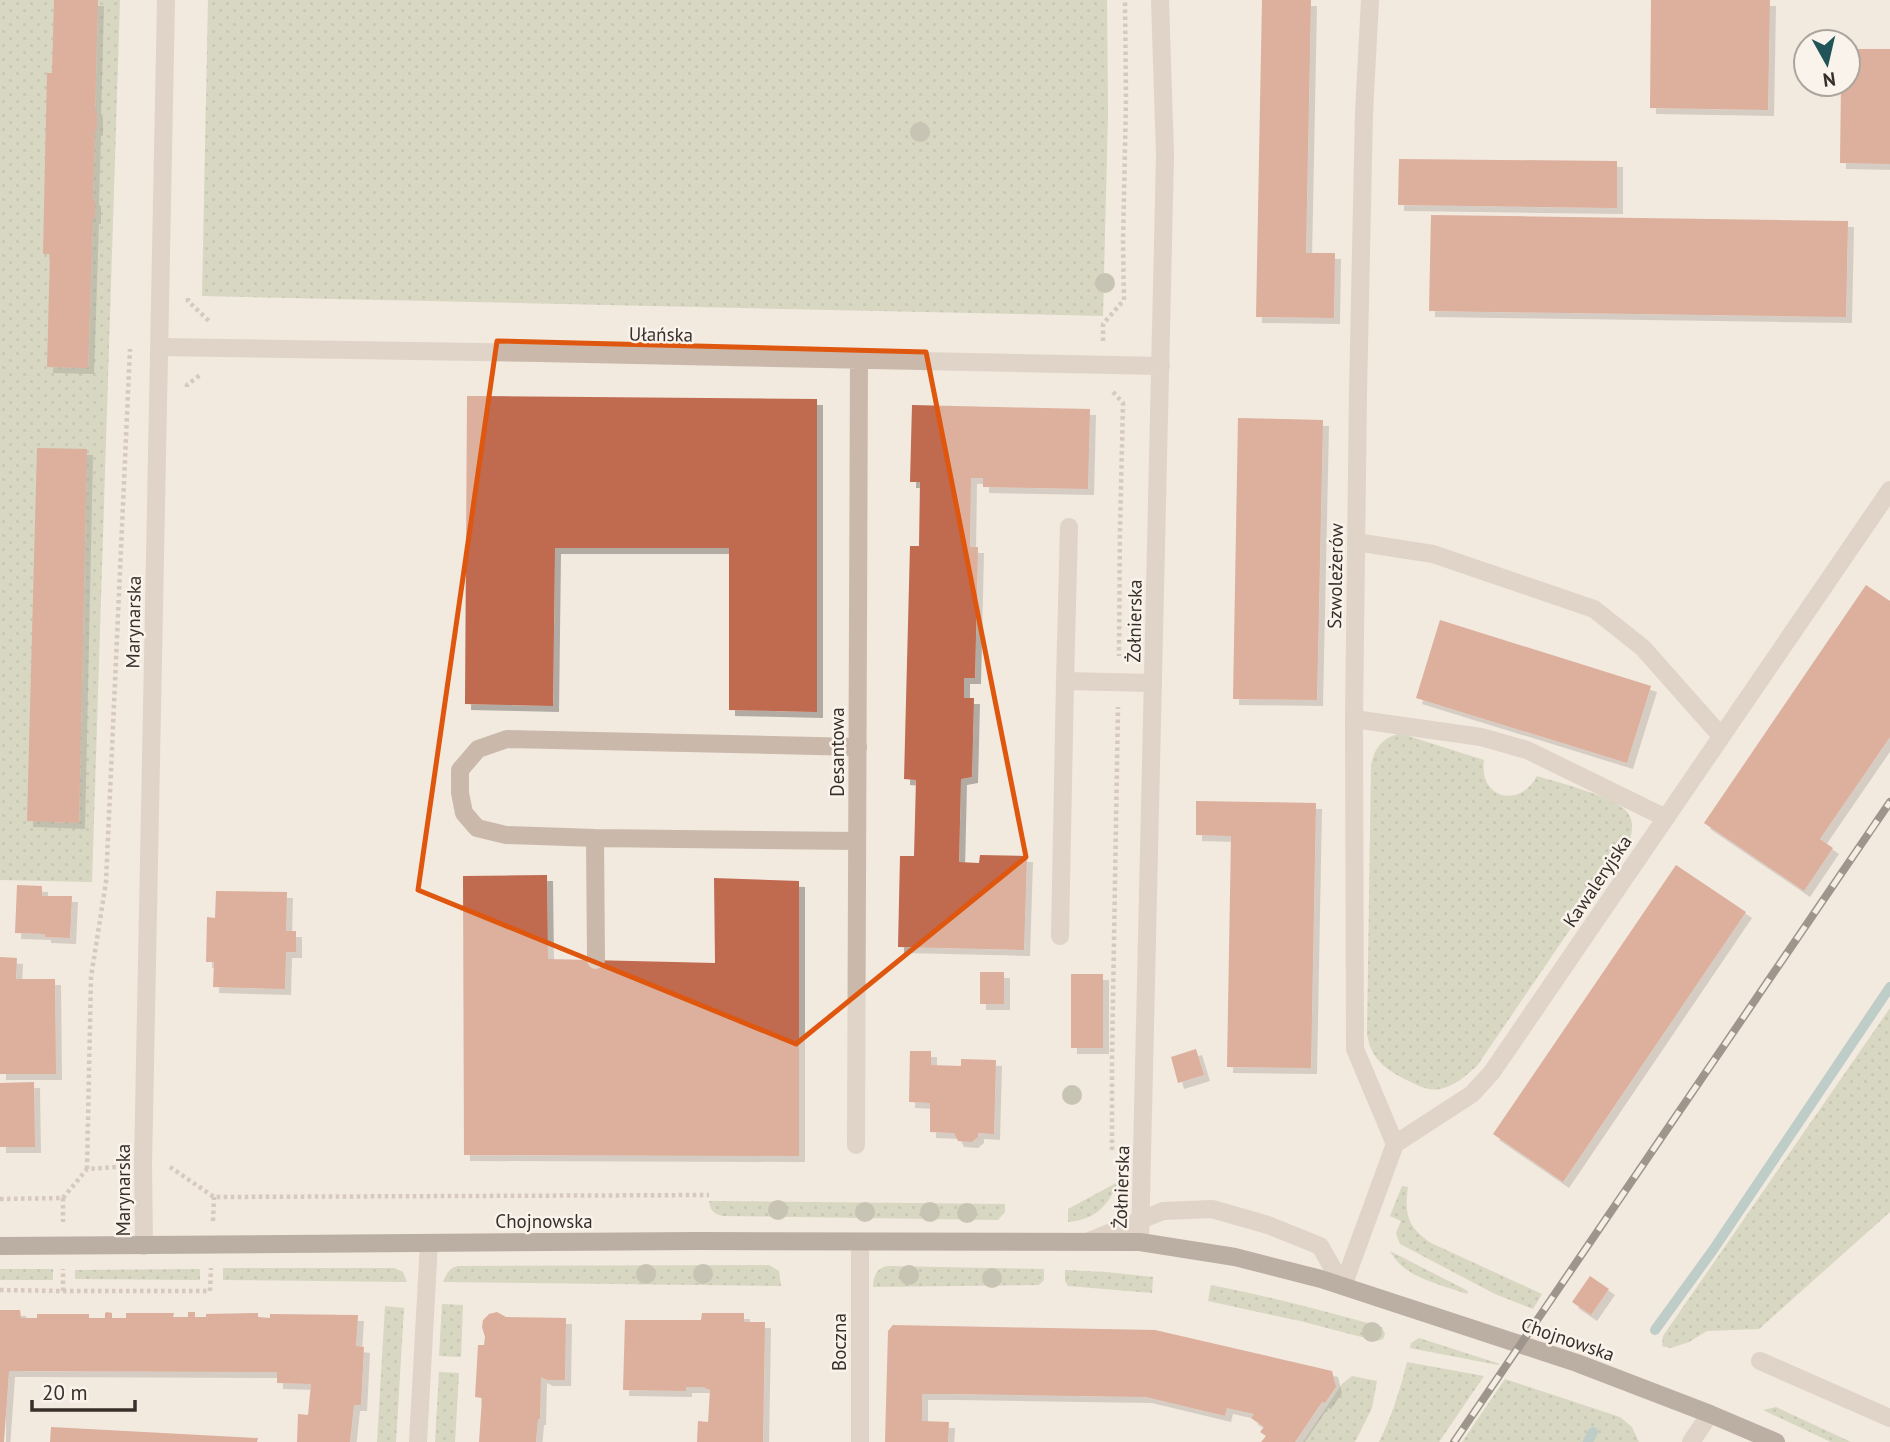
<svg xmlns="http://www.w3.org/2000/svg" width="1890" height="1442" font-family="'PT Sans',sans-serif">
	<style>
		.grass { fill: url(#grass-dots) }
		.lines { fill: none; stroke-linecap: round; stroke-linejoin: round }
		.stream { stroke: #7facae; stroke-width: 10 }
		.building { fill: #c06a4f; filter: url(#shadow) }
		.path { stroke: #b6a396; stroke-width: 4.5; stroke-dasharray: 3.5 3.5; stroke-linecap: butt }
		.service { stroke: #cab9ab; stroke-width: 18 }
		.minor { stroke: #cab9ab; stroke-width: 18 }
		.tertiary { stroke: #cab9ab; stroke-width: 18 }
		.primary { stroke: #79665c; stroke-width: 18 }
		.rail-casing { stroke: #382f2a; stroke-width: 8 }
		.rail { stroke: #f9f3ec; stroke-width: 5; stroke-dasharray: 16; stroke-linecap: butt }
		.tree { fill: #94987e }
		.marked { fill: none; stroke: #df570e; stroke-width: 5; stroke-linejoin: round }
		.labels { text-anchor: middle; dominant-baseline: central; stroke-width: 5; stroke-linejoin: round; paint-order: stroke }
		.street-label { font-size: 19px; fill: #382f2a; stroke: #f9f3ec }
	</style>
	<defs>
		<pattern id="grass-dots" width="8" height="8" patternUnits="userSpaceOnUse" patternTransform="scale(1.75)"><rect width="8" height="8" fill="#b6c1a0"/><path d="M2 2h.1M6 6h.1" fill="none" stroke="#959d83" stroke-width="1.8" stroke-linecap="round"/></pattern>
		<filter id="shadow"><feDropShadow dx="6" dy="6" stdDeviation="0" flood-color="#0004"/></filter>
	</defs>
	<rect width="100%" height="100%" fill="#f2e9df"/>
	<!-- grass -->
	<path class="grass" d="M0 0H120L92 882 0 880Z
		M208 0H1107L1108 114 1103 316 202 296Z
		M1398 734 1405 735 1484 760C1478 797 1519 810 1537 776 1556 782 1617 797 1627 812 1635 822 1632 832 1629 843L1477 1066C1465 1076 1455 1086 1440 1089 1430 1091 1421 1087 1413 1083 1390 1072 1371 1062 1367 1034L1371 765C1374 749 1382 738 1398 734Z
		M1890 1008V1212L1759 1329 1707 1331 1689 1342 1671 1348 1662 1346 1663 1336Z
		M1118 1182C1108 1206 1095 1220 1068 1222V1209Z
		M1402 1186 1408 1187C1404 1215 1408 1227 1431 1243L1542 1294 1533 1309 1495 1294 1400 1244 1396 1233 1401 1221 1390 1216Z
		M709 1201 1005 1204V1212L998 1220 723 1216C714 1214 710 1211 709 1201Z
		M1390 1251 1468 1291 1467 1294C1440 1284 1404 1278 1390 1251Z
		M769 1265 779 1271 781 1286 443 1282C447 1273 449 1268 458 1266Z
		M888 1266 1044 1269V1280L1039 1285 873 1287C873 1277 877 1267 888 1266Z
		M223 1268H394L403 1272 407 1282 223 1280Z
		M0 1269H53V1280H0Z
		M200 1269V1280L75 1279V1270Z
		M1065 1270 1106 1272 1153 1277 1152 1293 1068 1286 1065 1281Z
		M1211 1285C1268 1296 1325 1311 1382 1327L1385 1334 1383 1339 1377 1341 1300 1321 1208 1301Z
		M442 1304 463 1305 461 1357 439 1356Z
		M385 1306 404 1308 396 1442H377Z
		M1419 1338 1500 1364 1498 1365 1410 1348 1411 1343Z
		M1407 1362 1484 1376 1439 1442H1379C1392 1416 1400 1390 1407 1362Z
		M439 1372 459 1373 455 1442H435Z
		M1352 1376 1377 1381 1372 1408 1355 1442H1303L1342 1384Z
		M1505 1379 1620 1417 1632 1427 1639 1442H1462Z
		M1776 1407 1851 1442H1831L1763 1410Z"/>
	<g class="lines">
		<!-- stream -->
		<path class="stream" d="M1655 1330 1713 1250 1890 987
			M1588 1442 1593 1432"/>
	</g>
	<!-- building -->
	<path class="building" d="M54 0H98L95 111H97V130H95L93 199 95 200V218H93L88 368 47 367 50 254H43L47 73H52Z
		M1262 0H1311L1306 253H1335L1334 318 1256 317Z
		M1651 0H1770L1768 110 1650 108Z
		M1848 49H1890V164L1840 163 1841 84H1848Z
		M1399 159 1617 161V208L1398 205Z
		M1431 215 1848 221 1846 317 1429 311Z
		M467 396 817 399V712L729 710V548H555L553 706 465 704Z
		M912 405 1090 409 1088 489 983 487V478H971L970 547H978L975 678H964V698H974L972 777 961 779 959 862 979 863 980 855 1027 856 1024 950 898 947 900 856H914L916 780 904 779 910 546H919L920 482H910Z
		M1238 418 1323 420 1317 700 1233 699Z
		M37 448 87 449 79 823 27 821Z
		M1866 585 1890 601V737L1820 839 1833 848 1804 891 1704 823Z
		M1440 620 1651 686 1627 763 1416 698Z
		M1196 801 1316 803 1311 1068 1227 1067 1231 836 1196 835Z
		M1676 865 1746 912 1563 1182 1493 1134Z
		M547 875 548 959 715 963 714 878 799 881V1156L464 1155 463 876Z
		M17 885 42 886V896H72L70 938 45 937V934L15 933Z
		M216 891 287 892 286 931H296V952H286L285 989 213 987 214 962H206L207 917 215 918Z
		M0 957 17 958 16 979H55L56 1074H0Z
		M980 972H1004V1004H980Z
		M1071 974H1103V1048H1071Z
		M1196 1049 1204 1075 1178 1083 1171 1057Z
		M910 1051H931V1065L961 1066V1059L996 1060 994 1134 978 1133V1137L972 1142 958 1141 954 1133 930 1132V1103L909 1102Z
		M34 1082 35 1147H0V1083Z
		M1590 1276 1609 1289 1591 1315 1572 1302Z
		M0 1310H20L21 1318H37V1314H89V1318H105V1313L107 1312 112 1313V1318H126V1313H174L173 1317H188V1312H195V1317H206V1314L258 1313V1317L270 1318V1314L358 1315 356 1346 364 1347 361 1405H354L350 1442H297L298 1414 308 1415 311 1384 277 1383V1372L22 1371H9L4 1442H0Z
		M497 1312 506 1317 566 1318 565 1380H547L541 1377 540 1419H538L536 1442H479L482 1398 475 1397 478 1345H484L485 1337 482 1327 483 1320 489 1314Z
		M702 1313H744V1322H765L763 1442H697L698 1421 708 1422 710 1390 703 1387H686V1391L623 1390 625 1320H701Z
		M893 1325 1155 1330 1332 1371 1336 1387 1325 1403 1322 1402 1295 1442H1261L1266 1436 1260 1432 1264 1427 1251 1418 1254 1414 1227 1408 1225 1416 1146 1397 951 1394H922V1421L949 1422 948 1442H885L888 1331Z
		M51 1427 258 1438 257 1442H50Z"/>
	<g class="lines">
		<!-- path -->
		<path class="path" d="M188 298V301L210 322
			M1103 341V324L1124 300 1123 244 1126 100 1125 0
			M187 387V385L200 375
			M1113 392 1123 403 1120 530 1119 656
			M1112 1150V1057L1118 707
			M170 1167 214 1197 709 1195
			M87 1169 91 977 106 882 130 349
			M63 1198V1222
			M0 1199 63 1198 87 1169 117 1167
			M213 1221 214 1197
			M0 1290 63 1291V1269
			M63 1291H210L211 1268"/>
		<!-- service -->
		<path class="service" d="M1356 542 1433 554 1594 609 1643 648 1721 736
			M1065 681 1069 527
			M1354 719 1481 737 1527 750 1666 818
			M595 838 596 960
			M857 841 595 838 506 835 477 828 464 813 460 793V770L478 749 507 739 858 747
			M1060 936 1065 681 1153 683
			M1089 1241 1163 1211 1212 1209 1268 1225 1320 1246 1343 1286
			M1760 1361 1890 1418"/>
		<!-- minor -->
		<path class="minor" d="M1370 0 1364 113 1358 392 1354 719 1355 1049 1395 1144
			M160 347 539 353 1161 366
			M856 1145 859 359
			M860 1242V1442
			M1140 1242 1165 155 1160 0
			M1343 1286 1395 1144 1472 1094 1492 1072 1890 490
			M418 1442 429 1243
			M1691 1442 1710 1414"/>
		<!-- tertiary -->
		<path class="tertiary" d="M144 1246 143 1165 166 0"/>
		<!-- primary -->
		<path class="primary" d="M0 1246 699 1241 1140 1242 1235 1257 1321 1279 1577 1363 1710 1414 1776 1442"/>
		<defs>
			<path id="rail" d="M1454 1442 1890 802"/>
		</defs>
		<!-- rail casing -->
		<use href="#rail" class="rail-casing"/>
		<!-- rail -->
		<use href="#rail" class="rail"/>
	</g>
	<!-- trees -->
	<g class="tree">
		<circle cx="920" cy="132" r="10"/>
		<circle cx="1105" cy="283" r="10"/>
		<circle cx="1072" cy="1095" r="10"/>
		<circle cx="778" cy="1210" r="10"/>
		<circle cx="865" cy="1212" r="10"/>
		<circle cx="930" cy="1212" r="10"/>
		<circle cx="967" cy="1213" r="10"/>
		<circle cx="646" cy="1274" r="10"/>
		<circle cx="703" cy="1274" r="10"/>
		<circle cx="909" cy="1275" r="10"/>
		<circle cx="992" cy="1278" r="10"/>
		<circle cx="1372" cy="1332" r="10"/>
	</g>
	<!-- marked area -->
	<path d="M0 0H1890V1442H0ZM497 341 926 352 1026 857 796 1044 418 890Z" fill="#f2e9df" fill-opacity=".55" fill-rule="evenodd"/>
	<path class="marked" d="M497 341 926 352 1026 857 796 1044 418 890Z"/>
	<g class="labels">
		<!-- street labels -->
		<g class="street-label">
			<text transform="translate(661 334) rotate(1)">Ułańska</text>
			<text transform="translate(1335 576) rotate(-89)">Szwoleżerów</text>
			<text transform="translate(1134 621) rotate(-89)">Żołnierska</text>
			<text transform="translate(133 622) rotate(-89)">Marynarska</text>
			<text transform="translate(837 752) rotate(-90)">Desantowa</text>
			<text transform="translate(1597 881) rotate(-56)">Kawaleryjska</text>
			<text transform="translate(1121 1187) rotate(-88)">Żołnierska</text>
			<text transform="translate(123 1190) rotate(-90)">Marynarska</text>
			<text x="544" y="1221">Chojnowska</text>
			<text transform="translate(1568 1339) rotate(19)">Chojnowska</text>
			<text transform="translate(839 1342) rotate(-90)">Boczna</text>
		</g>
	</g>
	<!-- north arrow -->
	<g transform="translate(1827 63) rotate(172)"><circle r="33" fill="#f9f3ec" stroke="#aca59e" stroke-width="2"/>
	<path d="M0-5L12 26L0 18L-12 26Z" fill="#215458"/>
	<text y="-10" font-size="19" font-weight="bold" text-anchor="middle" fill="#382f2a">N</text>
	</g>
	<!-- scale -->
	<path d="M32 1400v10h103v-10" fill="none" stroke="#382f2a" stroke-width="3.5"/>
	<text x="42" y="1400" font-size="21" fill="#382f2a" stroke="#f9f3ec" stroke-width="5" paint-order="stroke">20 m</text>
</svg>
